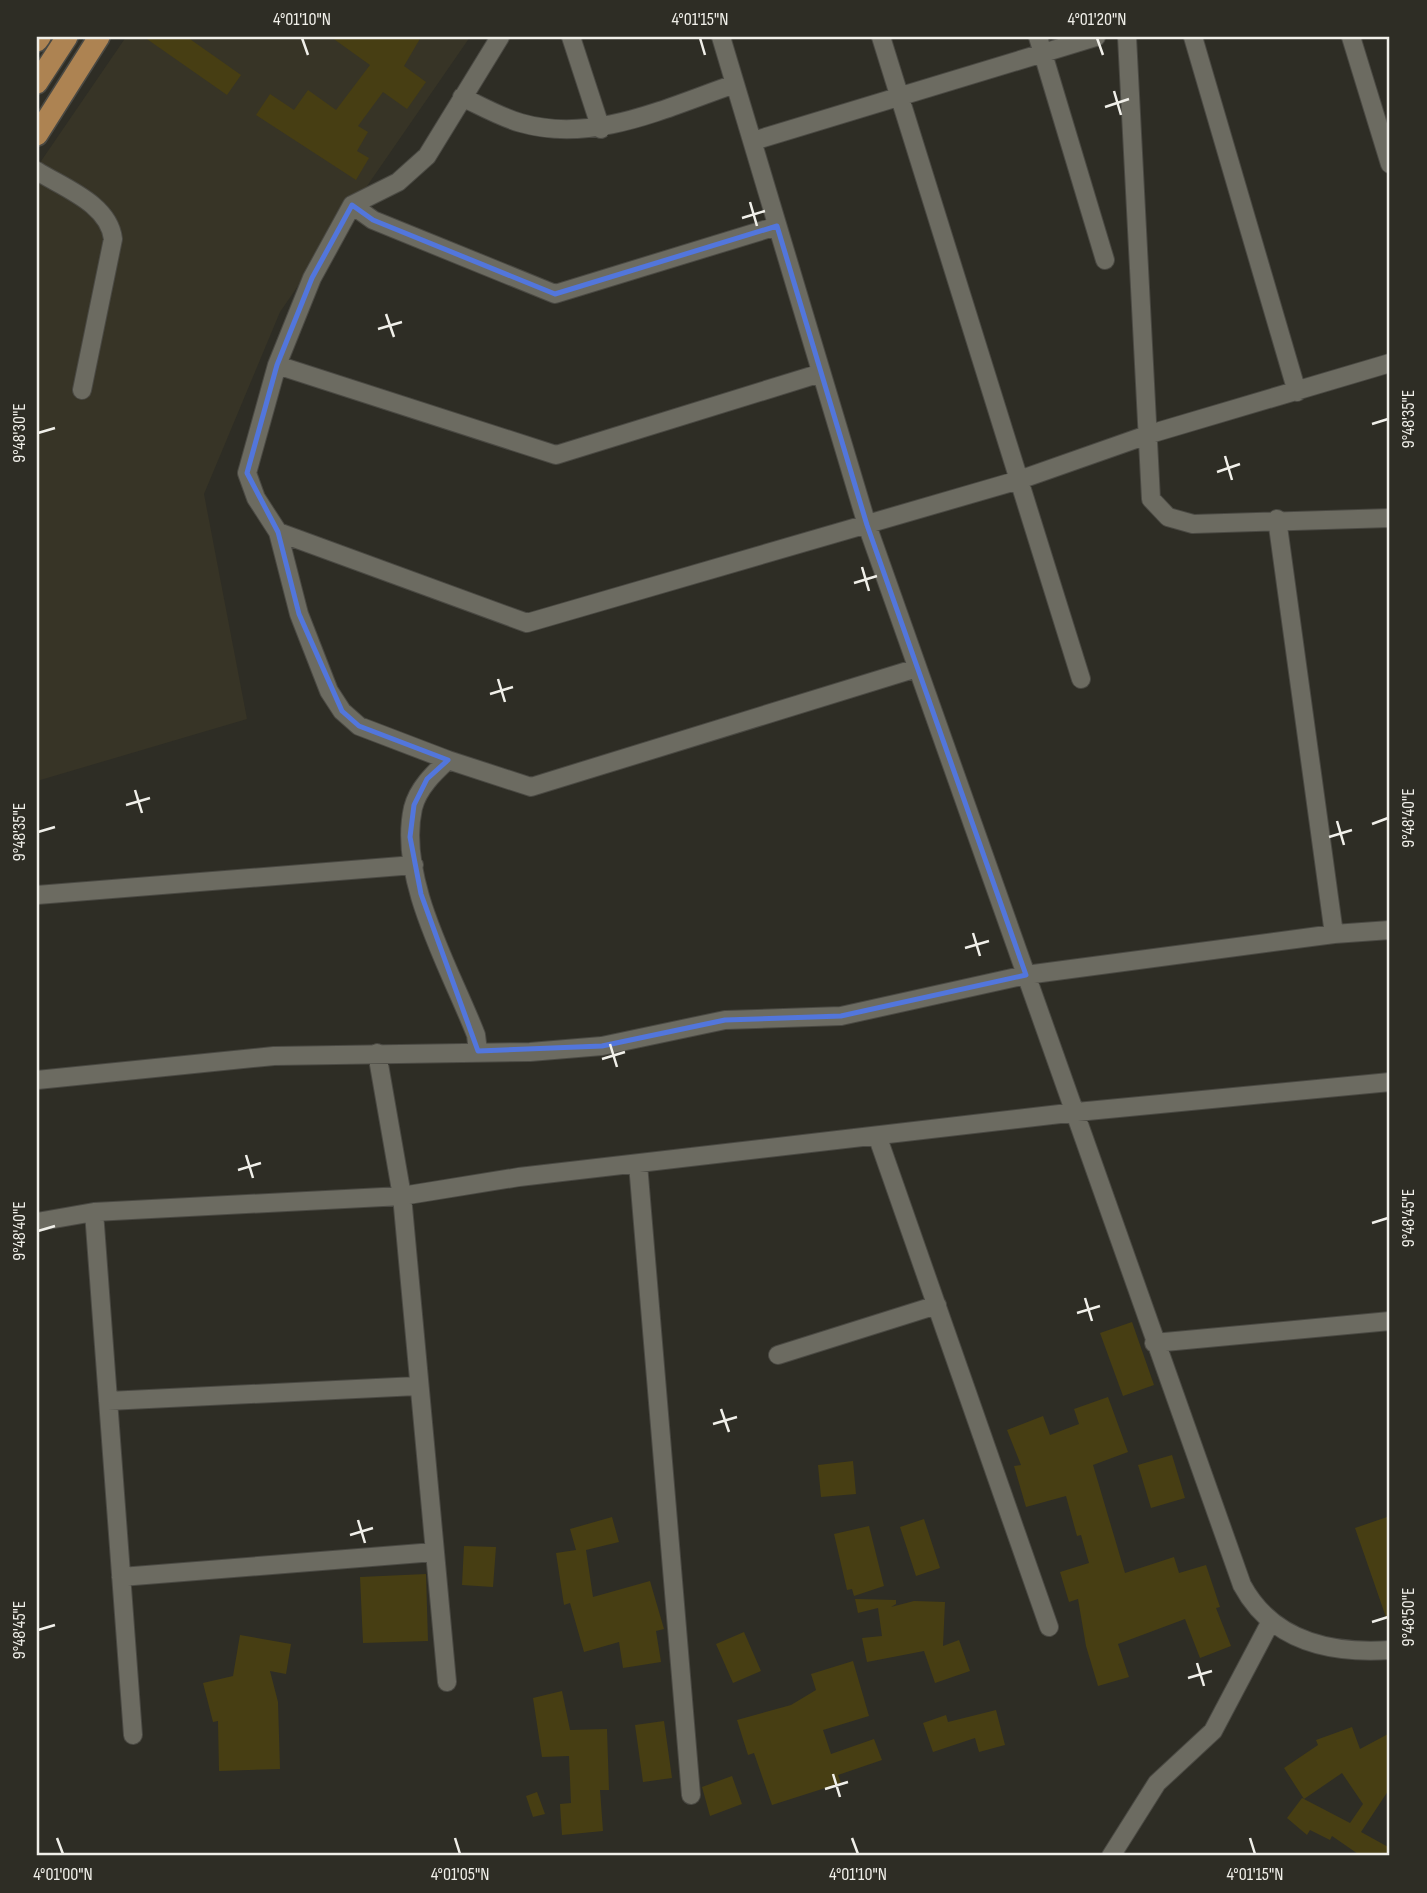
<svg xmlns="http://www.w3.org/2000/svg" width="1427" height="1893" font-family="'Sofia Sans Condensed',sans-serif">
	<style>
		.built { fill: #373426 }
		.building { fill: #473e13 }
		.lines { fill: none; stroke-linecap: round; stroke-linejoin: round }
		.minor-casing { stroke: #4a4943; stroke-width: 20 }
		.major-casing { stroke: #4a4943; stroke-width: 24 }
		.minor { stroke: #6c6b61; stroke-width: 18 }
		.major { stroke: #ad8352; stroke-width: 21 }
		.marked { fill: none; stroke: #5276dc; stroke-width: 5; stroke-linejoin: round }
		.ticks { fill: none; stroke: #f0efe9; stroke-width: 2.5 }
		.neatline { fill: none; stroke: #f0efe9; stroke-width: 2.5 }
		.ticks-label { font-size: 18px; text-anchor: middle; fill: #f0efe9 }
	</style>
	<rect width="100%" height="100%" fill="#2e2d25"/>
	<!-- built -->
	<path class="built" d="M126 37H470L280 312 204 494 247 719 37 781V167Z"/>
	<!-- building -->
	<path class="building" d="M144 37H187L241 75 227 95Z
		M331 37H421L404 66 426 82 407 109 383 92 358 126 368 132 357 151 369 158 356 180 256 115 270 94 294 110 308 90 336 110 370 65Z
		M1132 1322 1154 1385 1123 1396 1100 1333Z
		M1108 1397 1128 1452 1093 1465 1125 1573 1174 1557 1179 1573 1206 1565 1220 1607 1216 1608 1231 1646 1200 1658 1185 1619 1118 1644 1129 1677 1098 1686 1086 1646 1078 1599 1069 1602 1060 1572 1089 1563 1081 1535 1077 1536 1066 1496 1026 1507 1014 1466 1021 1465 1007 1430 1043 1416 1050 1435 1079 1424 1074 1409Z
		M1172 1455 1185 1498 1151 1508 1138 1465Z
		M853 1461 856 1494 821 1497 818 1465Z
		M1390 1516V1623H1388L1355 1528Z
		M612 1517 619 1542 586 1550 593 1597 650 1581 664 1629 656 1631 661 1662 623 1668 619 1642 584 1652 570 1603 564 1605 556 1553 576 1550 570 1529Z
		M924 1519 940 1568 916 1576 900 1527Z
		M869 1526 884 1586 854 1596 852 1589 847 1590 834 1534Z
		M464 1546 496 1547 493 1587 462 1585Z
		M426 1574 428 1641 363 1643 360 1577Z
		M855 1599 896 1600V1604L891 1607 914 1601 945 1602 943 1646 959 1640 970 1671 935 1683 924 1651 867 1662 862 1638 882 1636 878 1608 858 1613Z
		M744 1632 761 1671 733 1683 716 1644Z
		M240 1635 291 1644 286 1674 270 1671 278 1702 280 1769 219 1771 218 1721 213 1722 203 1683 233 1676Z
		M853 1661 869 1716 823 1730 831 1754 874 1739 882 1760 838 1775 841 1783 772 1805 754 1753 748 1755 737 1720 791 1705 816 1690 811 1674Z
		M562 1691 570 1730 607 1729 609 1790H600L603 1831 562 1835 560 1804 571 1803 569 1756 542 1757 533 1698Z
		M996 1710 1005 1745 979 1752 975 1738 933 1752 923 1723 946 1715 948 1722Z
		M664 1721 672 1778 643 1782 635 1725Z
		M1352 1727 1360 1749 1390 1733V1788L1361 1832 1390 1848V1856H1361L1332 1836 1330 1840 1310 1830 1307 1835 1287 1818 1302 1798 1350 1823 1363 1804 1342 1773 1304 1799 1284 1768 1318 1745 1316 1740Z
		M732 1776 742 1804 710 1816 702 1787Z
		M537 1792 545 1814 533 1817 526 1796Z"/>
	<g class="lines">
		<defs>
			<path id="minor" d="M500 37 427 156 398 182 352 205 312 278 277 365 247 473 256 498 278 532 299 614 329 691 342 711 359 726 448 760 531 787 917 668
				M571 37 601 129
				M721 37 867 525 1242 1585C1272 1641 1330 1654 1390 1650
				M881 37 1081 679
				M1038 37 1105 260
				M1127 37 1151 499 1168 517 1193 524 1390 518
				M1193 37 1297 392
				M1351 37 1390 164
				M462 97C481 106 500 117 521 123 594 144 667 107 735 84
				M753 141 1096 37
				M37 171C64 188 109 204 113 239L82 390
				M352 205 373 220 555 294 777 226
				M277 365 556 455 821 373
				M1277 519 1334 934
				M278 532 527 623 1019 480 1150 434 1390 363
				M448 760C434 773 418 788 413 808 397 879 451 970 476 1035L478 1051
				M37 895 414 865
				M377 1053 402 1196 447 1682
				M37 1080 274 1056 530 1052 602 1046 725 1020 841 1016 1026 975 1334 934 1390 930
				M878 1138 1049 1627
				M638 1164 691 1795
				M94 1212 133 1735
				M37 1222 94 1212 402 1196 519 1177 1077 1112 1390 1082
				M1154 1343 1390 1321
				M778 1355 937 1305
				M108 1401 417 1386
				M121 1577 434 1552
				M1111 1856 1157 1783 1213 1731 1270 1623"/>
			<path id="major" d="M37 41 40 37
				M37 83 67 37
				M37 135 99 37"/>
		</defs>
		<!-- minor casing -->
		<use href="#minor" class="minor-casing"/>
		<!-- major casing -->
		<use href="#major" class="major-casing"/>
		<!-- minor -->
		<use href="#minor" class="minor"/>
		<!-- major -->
		<use href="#major" class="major"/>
	</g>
	<!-- marked area -->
	<path class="marked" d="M352 205 373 220 555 294 777 226 867 525 1026 975 841 1016 725 1020 602 1046 478 1051 421 894 410 837 414 805 427 779 448 760 359 726 342 711 299 614 278 532 247 473 277 365 312 278Z"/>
	<!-- ticks -->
	<path class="ticks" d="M302 38 308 55M700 38 705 55M1097 38 1103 55M1114 91 1121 115M1105 107 1129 99M750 202 757 226M742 218 765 211M386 314 394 337M378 329 402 322M1372 424 1388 419M38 433 55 428M1225 456 1232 480M1217 472 1240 464M862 567 869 591M854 583 877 576M498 679 505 702M490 694 513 687M135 790 142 813M126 805 150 798M1337 821 1344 845M1372 824 1388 818M38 832 55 827M1329 837 1352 830M973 933 980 956M965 948 989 941M610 1044 617 1067M602 1059 625 1052M246 1155 253 1178M238 1170 261 1163M1372 1223 1388 1218M38 1231 55 1226M1085 1298 1092 1321M1077 1313 1100 1306M721 1409 729 1432M713 1424 737 1417M358 1520 365 1543M350 1535 373 1528M1372 1622 1388 1617M38 1630 55 1625M1197 1663 1204 1686M1188 1678 1212 1671M833 1774 840 1797M825 1789 848 1782M57 1838 63 1854M455 1838 460 1854M852 1838 858 1854M1250 1838 1255 1854"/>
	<!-- border -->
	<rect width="1427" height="1893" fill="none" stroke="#2e2d25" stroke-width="77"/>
	<rect x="38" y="38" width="1350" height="1816" class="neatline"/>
	<g class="ticks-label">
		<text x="302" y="25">4°01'10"N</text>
		<text x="700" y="25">4°01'15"N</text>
		<text x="1097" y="25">4°01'20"N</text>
		<text transform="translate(1408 419) rotate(-90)" y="6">9°48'35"E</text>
		<text transform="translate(19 433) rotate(-90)" y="6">9°48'30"E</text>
		<text transform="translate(1408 818) rotate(-90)" y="6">9°48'40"E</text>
		<text transform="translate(19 832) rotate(-90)" y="6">9°48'35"E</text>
		<text transform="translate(1408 1218) rotate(-90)" y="6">9°48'45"E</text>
		<text transform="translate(19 1231) rotate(-90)" y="6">9°48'40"E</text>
		<text transform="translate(1408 1617) rotate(-90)" y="6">9°48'50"E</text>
		<text transform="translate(19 1630) rotate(-90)" y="6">9°48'45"E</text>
		<text x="63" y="1880">4°01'00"N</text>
		<text x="460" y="1880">4°01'05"N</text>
		<text x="858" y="1880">4°01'10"N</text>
		<text x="1255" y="1880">4°01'15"N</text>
	</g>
</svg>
